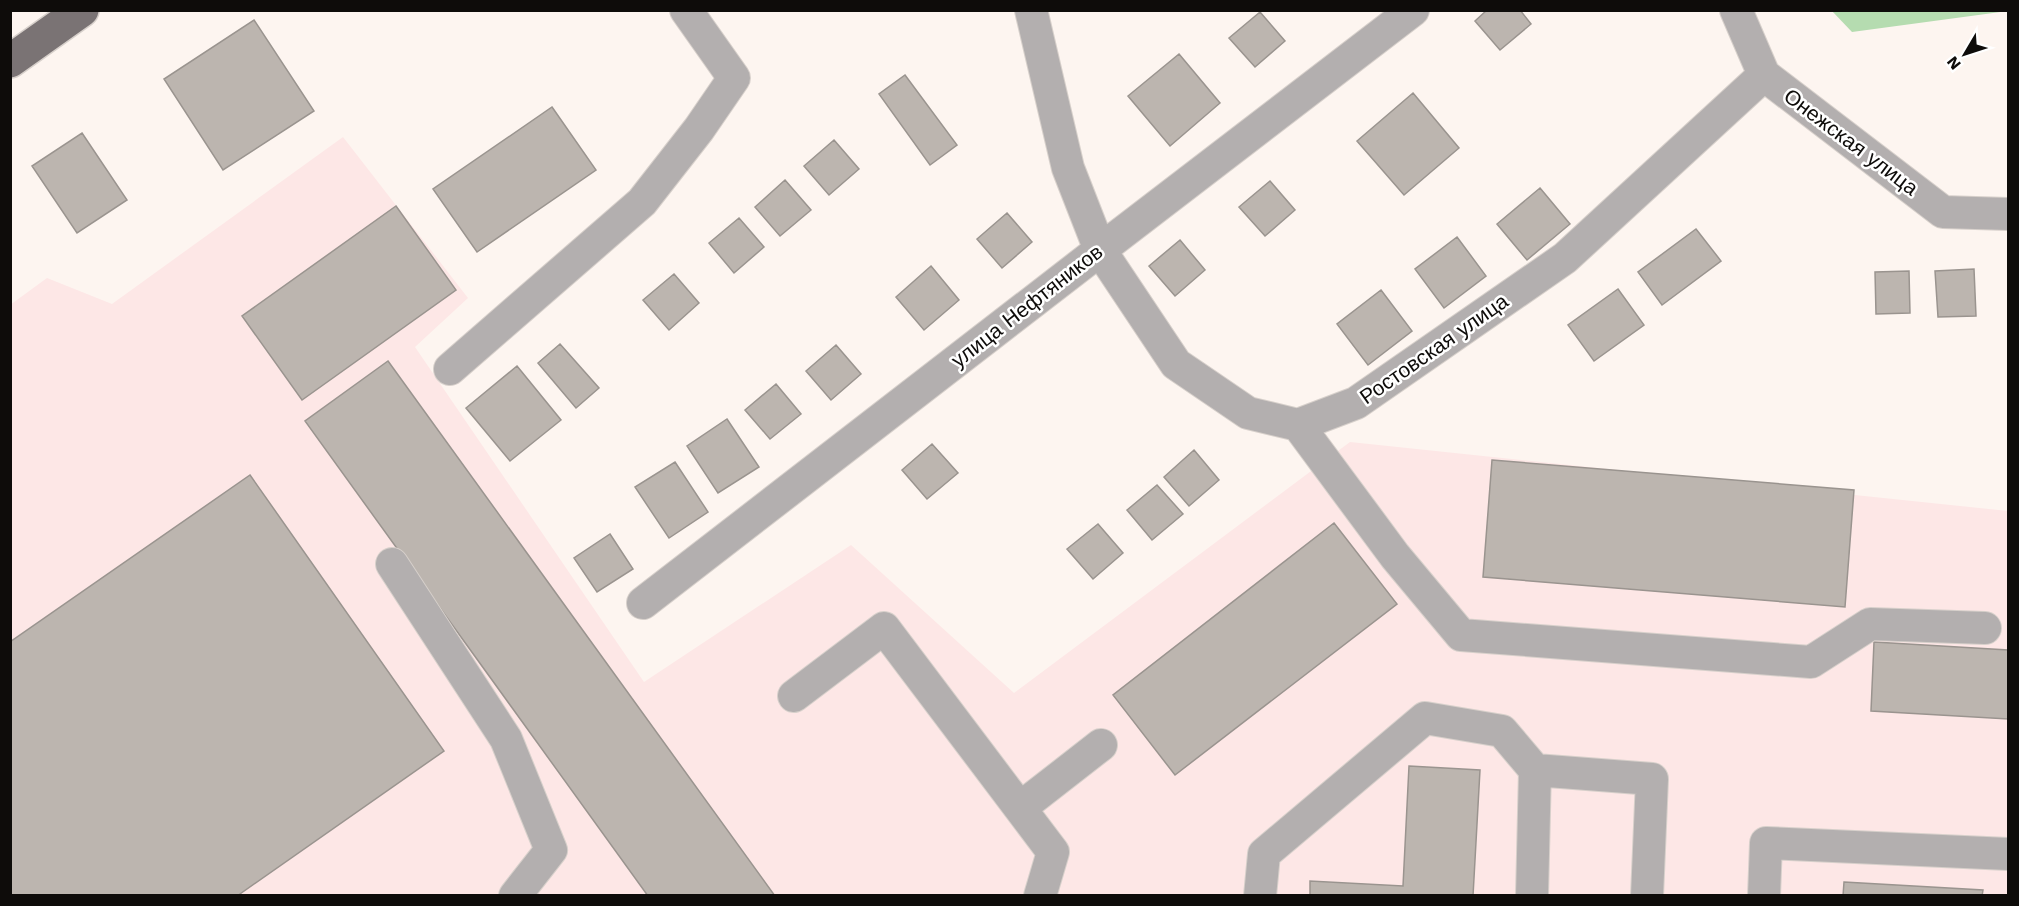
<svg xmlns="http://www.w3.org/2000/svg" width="2019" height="906" viewBox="0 0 2019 906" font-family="'Work Sans',sans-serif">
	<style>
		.industrial { fill: #fde7e6 }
		.green { fill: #b5dcb0 }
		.building { fill: #bcb5af; stroke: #9a948f; stroke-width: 1.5 }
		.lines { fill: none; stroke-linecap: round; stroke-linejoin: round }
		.minor-casing { stroke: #d7d0cb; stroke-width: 34 }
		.major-casing { stroke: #d7d0cb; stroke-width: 36 }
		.minor { stroke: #b3afaf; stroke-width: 32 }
		.major { stroke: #7a7374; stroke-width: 33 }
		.labels { text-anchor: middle; stroke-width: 5; stroke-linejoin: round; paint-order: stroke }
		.street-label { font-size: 21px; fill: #0e0c0a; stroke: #fff }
	</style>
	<rect width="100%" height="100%" fill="#fdf5f0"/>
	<path class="industrial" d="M343,137L468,298L415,347L644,682L851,545L1014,693L1350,442L2008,511V895H11L10,305L47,278L112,304Z"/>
	<path class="green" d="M1832,11L2008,10V11L1852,32Z"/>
	<path class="building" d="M1487,10H1520L1531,24L1500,50L1475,21Z
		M1260,12L1285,41L1255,67L1229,38Z
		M254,20L314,111L223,170L164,79Z
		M1179,54L1220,103L1170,146L1128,96Z
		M905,75L957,145L930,165L879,94Z
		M1413,93L1459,148L1404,195L1357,141Z
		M552,107L596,170L477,252L433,189Z
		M82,133L127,200L77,233L32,166Z
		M834,140L859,169L829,195L804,166Z
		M785,180L811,210L780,236L755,207Z
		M1270,181L1295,210L1265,236L1239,207Z
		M1540,188L1570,224L1527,260L1497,224Z
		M396,206L456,290L302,400L242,316Z
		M1007,213L1032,242L1002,268L977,239Z
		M739,218L764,247L734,273L709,243Z
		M1696,229L1721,261L1662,305L1638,272Z
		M1457,237L1486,276L1444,308L1415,269Z
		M1180,240L1205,270L1175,296L1149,266Z
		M931,266L959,300L924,330L896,297Z
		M1974,269L1976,316L1938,317L1935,271Z
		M1909,271L1910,313L1876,314L1875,272Z
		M674,274L699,303L669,330L643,300Z
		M1618,289L1644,325L1594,361L1568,325Z
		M1381,290L1412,331L1368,365L1337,324Z
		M560,344L599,388L576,408L538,363Z
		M836,345L861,374L831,400L806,371Z
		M388,361L775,896H648L305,421Z
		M517,366L561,420L510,461L466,408Z
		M776,384L801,414L770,439L745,410Z
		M727,419L759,467L718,493L687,446Z
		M932,444L958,473L927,499L902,470Z
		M1194,450L1219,480L1189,506L1164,477Z
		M1492,460L1854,490L1845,607L1483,577Z
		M675,462L708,512L669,538L635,487Z
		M250,475L444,751L237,896H10V642Z
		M1157,485L1183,514L1152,540L1127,510Z
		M1334,523L1397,604L1175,775L1113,695Z
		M1098,524L1123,553L1093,579L1067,549Z
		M610,534L633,569L597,592L574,558Z
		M1874,642L2008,650V719L1871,711Z
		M1409,766L1480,770L1473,896H1310V881L1403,886Z
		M1844,882L1983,890L1982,896H1843Z"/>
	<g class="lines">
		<defs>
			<path id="minor" d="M1031,10L1068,168L1100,250L1176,364L1248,413L1298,425L1356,403L1565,258L1764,75
				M1736,10L1764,75L1943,212L2008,214
				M450,369L642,202L699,129L734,78L686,10
				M1298,425L1395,556L1461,635L1811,662L1870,624L1985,628
				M392,564L506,739L551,850L515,896
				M643,603L1100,250L1413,10
				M794,696L884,628L1053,852L1040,896
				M1535,770L1652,779L1647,896
				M1020,808L1101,745
				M1260,896L1264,854L1425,718L1502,731L1535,770L1532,896
				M1764,896L1766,843L2008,854"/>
			<path id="major" d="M10,61L82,10"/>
		</defs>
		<use href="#minor" class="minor-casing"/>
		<use href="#major" class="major-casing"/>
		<use href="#minor" class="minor"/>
		<use href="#major" class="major"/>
	</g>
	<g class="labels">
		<g class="street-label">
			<text transform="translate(1851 142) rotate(37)" y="7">Онежская улица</text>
			<text transform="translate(1027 306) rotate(-38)" y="7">улица Нефтяников</text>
			<text transform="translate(1434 349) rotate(-35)" y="7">Ростовская улица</text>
		</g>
	</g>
	<rect width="2019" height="906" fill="none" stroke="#0e0c0a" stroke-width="24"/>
	<g transform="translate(1965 54) rotate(231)" stroke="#ffffff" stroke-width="4.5" paint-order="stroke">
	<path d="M0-4.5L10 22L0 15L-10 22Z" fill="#0e0c0a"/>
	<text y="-9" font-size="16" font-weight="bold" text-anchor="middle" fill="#0e0c0a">N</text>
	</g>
</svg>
